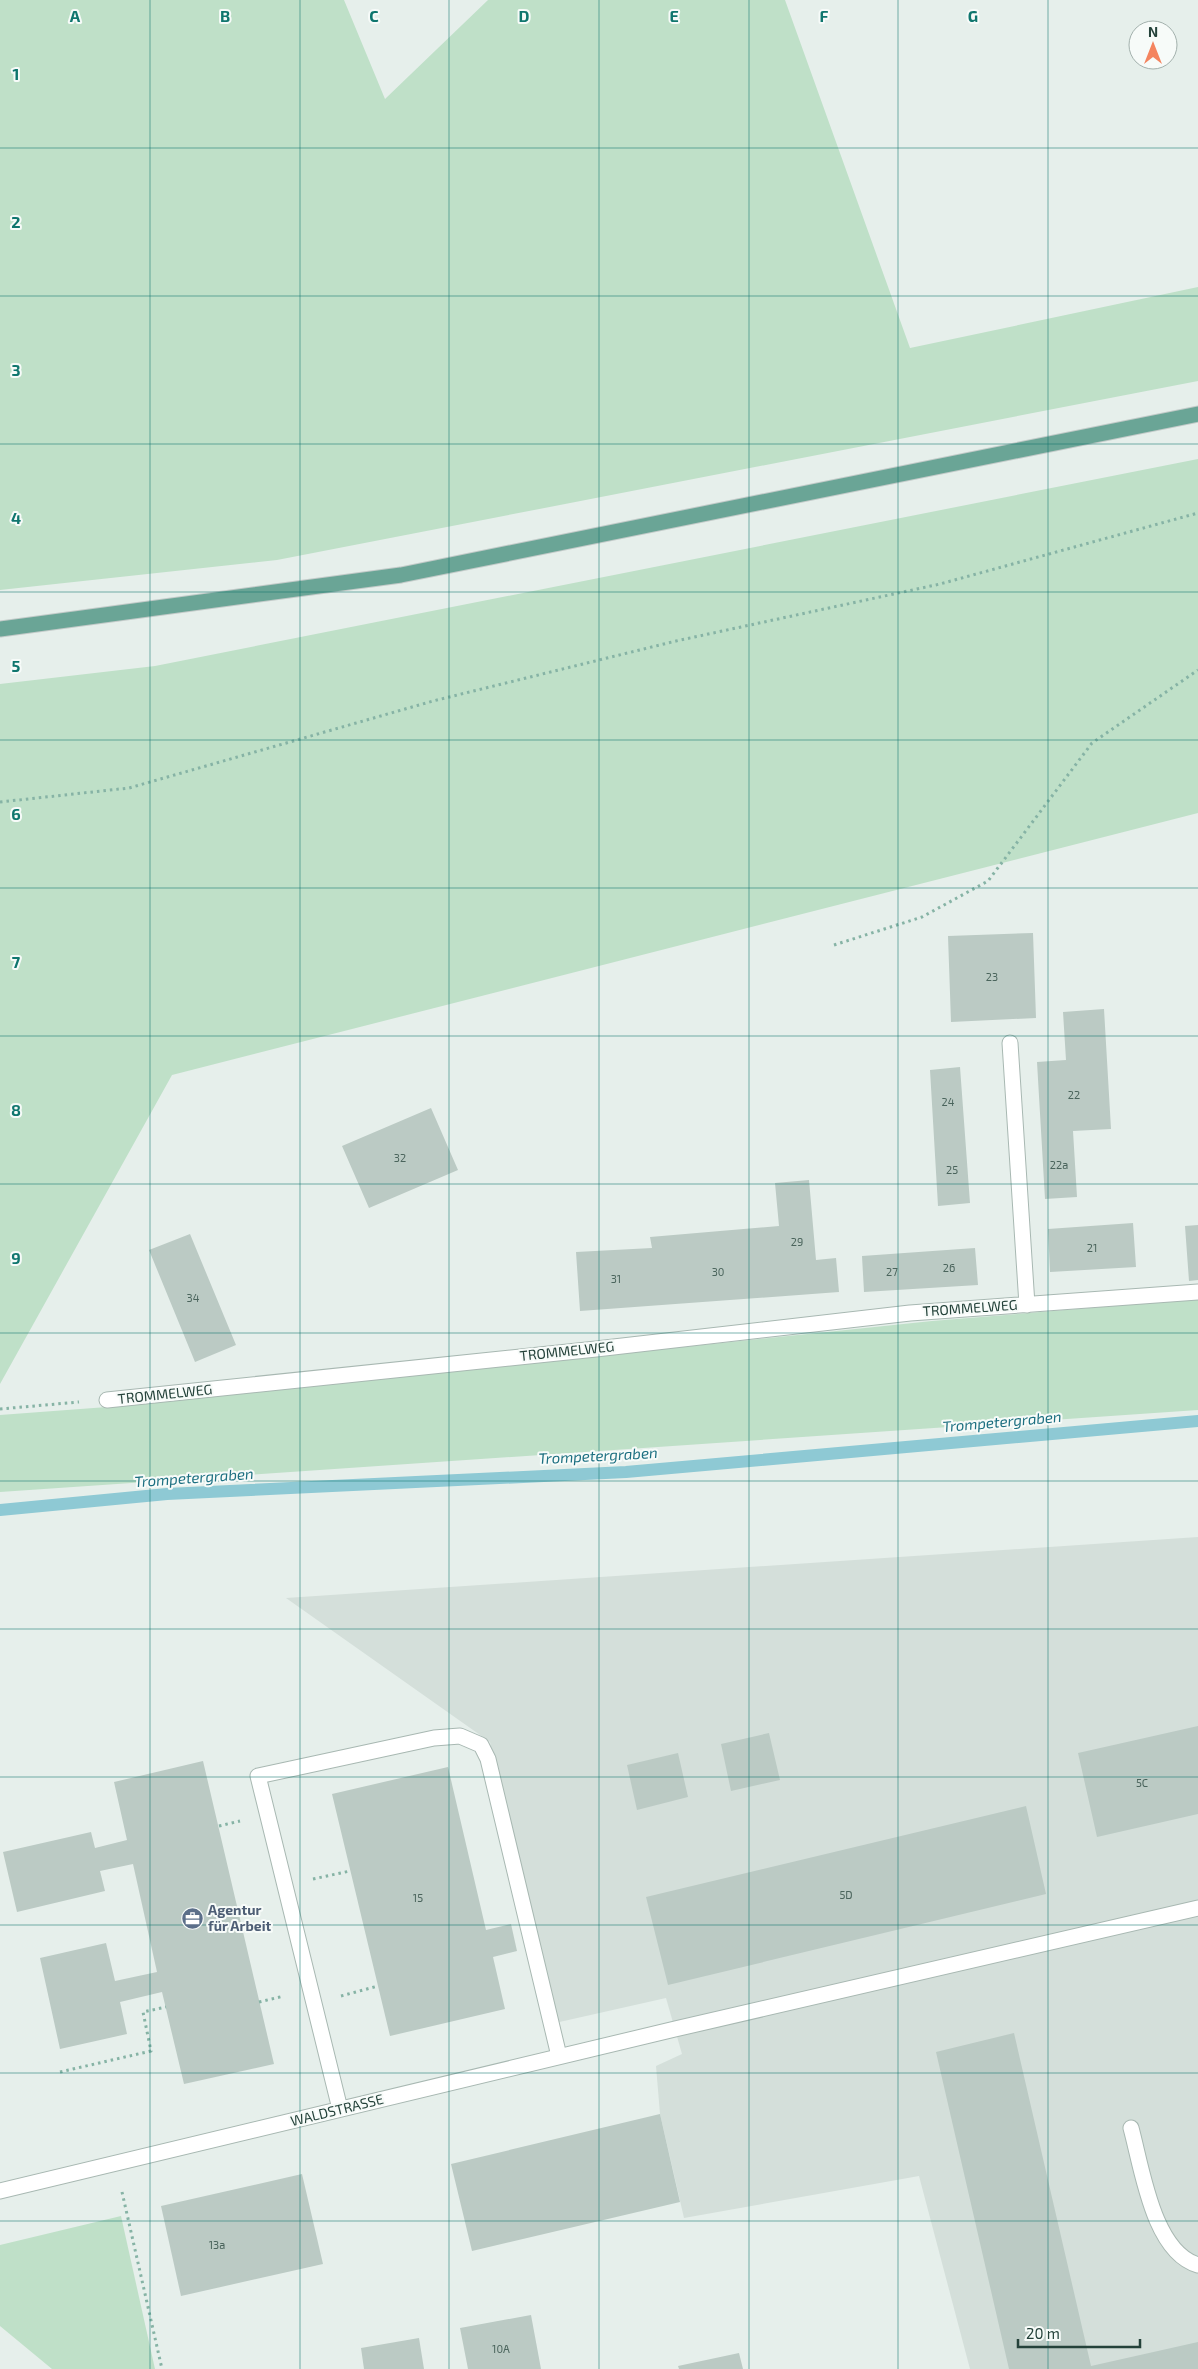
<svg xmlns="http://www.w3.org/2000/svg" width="1198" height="2369" viewBox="0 0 1198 2369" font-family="'Exo 2',sans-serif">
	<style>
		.built { fill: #d4dfda }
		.green { fill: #bfe0c8 }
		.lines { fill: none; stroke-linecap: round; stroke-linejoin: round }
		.stream { stroke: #8ec9d4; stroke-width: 12 }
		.building { fill: #bbcac4 }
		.minor-casing { stroke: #a8b8b2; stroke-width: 17 }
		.major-casing { stroke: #c2cac8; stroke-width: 17 }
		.path { stroke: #86b3a5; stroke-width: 3; stroke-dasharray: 2.5 4; stroke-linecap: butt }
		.minor { stroke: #fff; stroke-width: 15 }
		.major { stroke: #6aa596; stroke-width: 15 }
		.grid { fill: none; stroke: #0f766e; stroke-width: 1; stroke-opacity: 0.55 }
		.labels { text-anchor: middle; stroke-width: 4; stroke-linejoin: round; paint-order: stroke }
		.number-label { font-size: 11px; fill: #4a645c }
		.street-label { font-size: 14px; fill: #24423a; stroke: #f7fbf9 }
		.service-label { font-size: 14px; font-weight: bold; fill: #4e5e75; stroke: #f7fbf9; text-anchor: start }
		.water-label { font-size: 15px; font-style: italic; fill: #1c6f80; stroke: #f7fbf9 }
		.grid-label { font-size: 16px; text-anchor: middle; font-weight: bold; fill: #0f766e; stroke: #f7fbf9; stroke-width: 4; stroke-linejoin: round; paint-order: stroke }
	</style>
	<rect width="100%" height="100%" fill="#e6efeb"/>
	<path class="built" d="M1198,1537V2369H970L919,2176L684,2218L660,2114L656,2066L682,2054L666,1998L555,2023L490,1742L286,1598Z"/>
	<path class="green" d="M0,0H344L385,99L488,0H785L910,348L1198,287V381L277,560L0,590Z
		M1198,459V813L172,1075L0,1384V684L155,666Z
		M1198,1299V1410L0,1492V1415L107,1407L932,1321Z
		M121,2216L155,2369H52L0,2326V2245Z"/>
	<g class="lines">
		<path class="stream" d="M0,1510L167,1494L626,1472L1198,1421"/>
	</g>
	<path class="building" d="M1033,933L1036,1018L951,1022L948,936Z
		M1104,1009L1111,1129L1073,1131L1077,1197L1045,1199L1037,1062L1066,1060L1063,1012Z
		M960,1067L970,1203L938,1206L930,1070Z
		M431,1108L458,1170L369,1208L342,1146Z
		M809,1180L816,1260L836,1258L839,1292L580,1311L576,1252L652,1248L650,1237L779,1226L775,1183Z
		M1133,1223L1136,1267L1050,1272L1048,1229Z
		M1198,1225V1280L1189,1281L1185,1226Z
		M190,1234L236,1345L195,1362L149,1250Z
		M975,1248L978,1285L864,1292L862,1256Z
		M1198,1726V1814L1097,1837L1078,1753Z
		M769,1733L780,1780L731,1791L721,1744Z
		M678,1753L688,1797L637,1810L627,1765Z
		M203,1761L274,2064L184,2084L162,1992L120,2002L127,2034L60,2049L40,1958L106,1943L115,1981L157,1972L133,1864L100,1871L105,1891L17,1912L3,1852L91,1832L95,1848L127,1840L114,1782Z
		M448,1767L486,1930L511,1924L517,1951L493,1957L505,2009L390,2036L332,1794Z
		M1026,1806L1046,1894L668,1985L646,1897Z
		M1014,2033L1091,2366L1198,2342V2369H1009L936,2052Z
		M660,2114L680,2202L472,2251L451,2164Z
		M302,2174L323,2264L181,2296L161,2206Z
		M531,2315L541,2369H468L460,2328Z
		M419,2338L424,2369H364L361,2348Z
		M739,2353L743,2369H679L678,2366Z"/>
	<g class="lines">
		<defs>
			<path id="minor" d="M1010,1043L1027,1305
				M107,1400L596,1349L910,1313L1198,1292
				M340,2109L258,1776L434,1738L460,1736L481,1745L488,1759L559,2056
				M1131,2128C1142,2168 1153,2252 1198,2265
				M0,2191L675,2029L1198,1908"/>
			<path id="major" d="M0,629L401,575L1198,414"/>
		</defs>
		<use href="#minor" class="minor-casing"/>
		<use href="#major" class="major-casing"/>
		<path class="path" d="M0,802L129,788L433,701L676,641L940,584L1198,513
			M834,945L922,917L988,881L1092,743L1198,670
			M0,1409L79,1402
			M219,1826L240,1821
			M313,1879L350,1871
			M341,1996L378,1986
			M259,2002L284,1996
			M60,2072L151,2051L143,2012L166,2007
			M122,2192L162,2369"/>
		<use href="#minor" class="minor"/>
		<use href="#major" class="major"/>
	</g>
	<path class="grid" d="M150,0V2369M300,0V2369M449,0V2369M599,0V2369M749,0V2369M898,0V2369M1048,0V2369M0,148H1198M0,296H1198M0,444H1198M0,592H1198M0,740H1198M0,888H1198M0,1036H1198M0,1184H1198M0,1333H1198M0,1481H1198M0,1629H1198M0,1777H1198M0,1925H1198M0,2073H1198M0,2221H1198"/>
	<defs>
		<symbol id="office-disc" viewBox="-11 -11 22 22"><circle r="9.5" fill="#5c6f8a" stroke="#f7fbf9"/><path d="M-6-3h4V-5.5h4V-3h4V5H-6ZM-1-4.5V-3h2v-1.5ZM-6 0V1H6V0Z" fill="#fff"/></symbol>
	</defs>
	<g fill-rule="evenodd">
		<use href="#office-disc" x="180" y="1906" width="25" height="25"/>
	</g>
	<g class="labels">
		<g class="number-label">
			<text x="992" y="981">23</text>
			<text x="1074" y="1099">22</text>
			<text x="948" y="1106">24</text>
			<text x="400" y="1162">32</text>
			<text x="1059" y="1169">22a</text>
			<text x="952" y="1174">25</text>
			<text x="797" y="1246">29</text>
			<text x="1092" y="1252">21</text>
			<text x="949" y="1272">26</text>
			<text x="718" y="1276">30</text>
			<text x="892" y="1276">27</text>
			<text x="616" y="1283">31</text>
			<text x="193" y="1302">34</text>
			<text x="1142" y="1787">5C</text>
			<text x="846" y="1899">5D</text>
			<text x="418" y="1902">15</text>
			<text x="217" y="2249">13a</text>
			<text x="501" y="2353">10A</text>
		</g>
		<g class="street-label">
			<text transform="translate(970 1308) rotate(-4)" y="5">TROMMELWEG</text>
			<text transform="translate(567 1351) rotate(-6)" y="5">TROMMELWEG</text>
			<text transform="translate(165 1394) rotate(-6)" y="5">TROMMELWEG</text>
			<text transform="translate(337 2110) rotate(-14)" y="5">WALDSTRASSE</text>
		</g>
		<g class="service-label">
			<text x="208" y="1915">Agentur<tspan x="208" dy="16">für Arbeit</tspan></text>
		</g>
		<g class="water-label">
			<text transform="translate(1002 1422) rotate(-5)" y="5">Trompetergraben</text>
			<text transform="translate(598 1456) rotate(-3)" y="5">Trompetergraben</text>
			<text transform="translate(194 1478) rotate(-4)" y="5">Trompetergraben</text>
		</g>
	</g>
	<g class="grid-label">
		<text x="75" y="22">A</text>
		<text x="225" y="22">B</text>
		<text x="374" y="22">C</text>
		<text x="524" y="22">D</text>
		<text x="674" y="22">E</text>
		<text x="824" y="22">F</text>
		<text x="973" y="22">G</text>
		<text x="16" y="80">1</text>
		<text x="16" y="228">2</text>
		<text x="16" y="376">3</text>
		<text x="16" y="524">4</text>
		<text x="16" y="672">5</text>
		<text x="16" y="820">6</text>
		<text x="16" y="968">7</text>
		<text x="16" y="1116">8</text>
		<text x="16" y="1264">9</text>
	</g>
	<g transform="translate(1153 45)"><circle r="24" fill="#f7fbf9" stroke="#a3b1ad"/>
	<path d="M0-4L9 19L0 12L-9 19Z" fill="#f4845f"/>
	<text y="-8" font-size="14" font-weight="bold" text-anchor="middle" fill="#24423a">N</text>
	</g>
	<path d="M1018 2339v8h122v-8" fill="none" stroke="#24423a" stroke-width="2.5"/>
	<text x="1026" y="2339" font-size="15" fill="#24423a" stroke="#f7fbf9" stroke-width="4" paint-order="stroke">20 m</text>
</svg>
